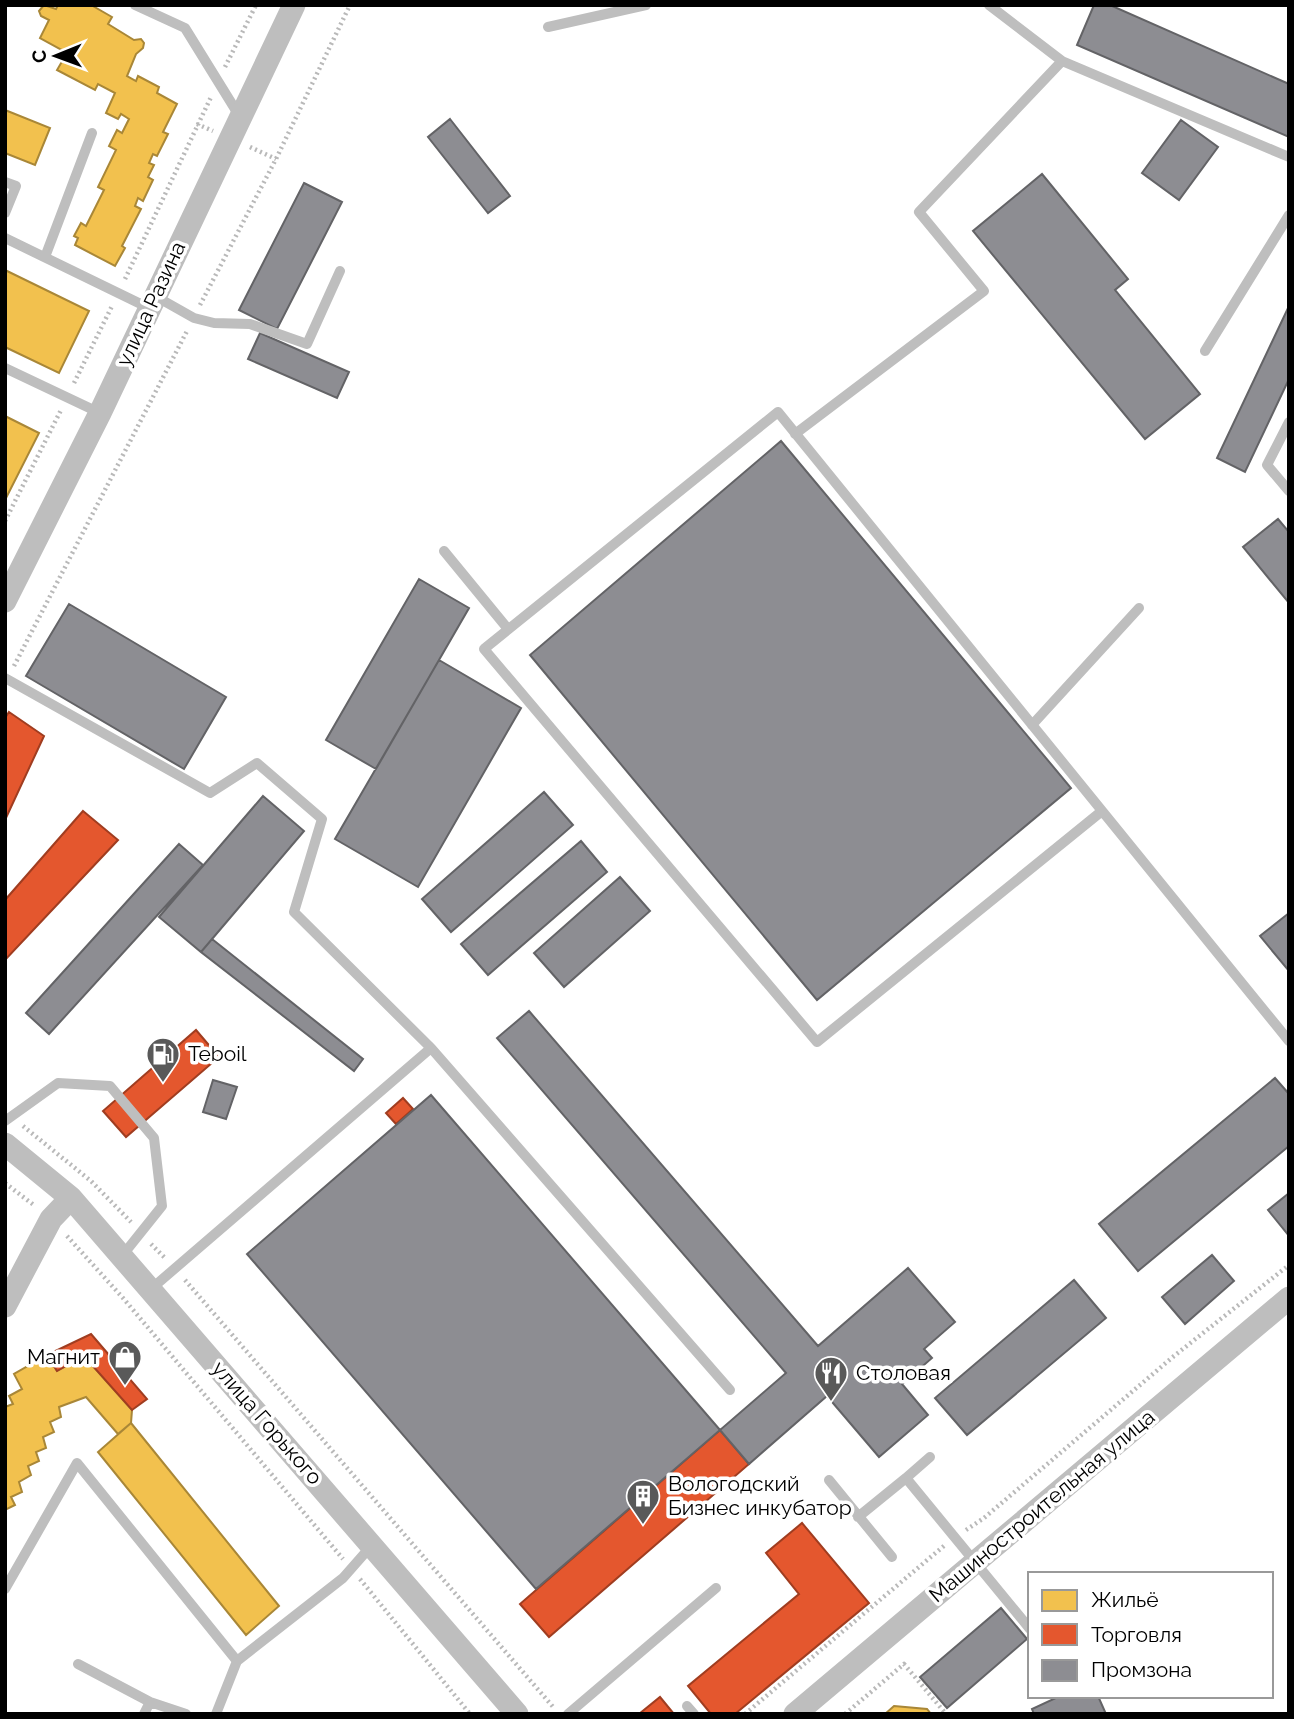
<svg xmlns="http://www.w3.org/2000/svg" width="1294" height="1719" viewBox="0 0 1294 1719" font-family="Raleway,sans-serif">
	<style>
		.homes { fill: #f2c14e; stroke: #a98737; stroke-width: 2 }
		.shops { fill: #e4572e; stroke: #a03d20; stroke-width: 2 }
		.industry { fill: #8d8d92; stroke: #636366; stroke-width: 2 }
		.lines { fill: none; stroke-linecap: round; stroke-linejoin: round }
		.path { stroke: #b9b9b9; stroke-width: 4.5; stroke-dasharray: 2 3.5; stroke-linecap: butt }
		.lane { stroke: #bebebe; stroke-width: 10 }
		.street { stroke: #bebebe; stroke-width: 23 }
		.labels { text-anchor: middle; stroke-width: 7; stroke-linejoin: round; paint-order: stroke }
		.street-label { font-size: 21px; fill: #000; stroke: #fff }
		.poi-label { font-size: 21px; fill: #000; stroke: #fff; text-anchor: start }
	</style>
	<rect width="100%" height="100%" fill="#fff"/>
	<path class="homes" d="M44,5L56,9L58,5H91L112,17L108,24L134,40L141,39L144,43L143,48L136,54L127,76L136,81L138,76L159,87L157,93L177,104L163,132L168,134L157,156L153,154L149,163L154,165L148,177L153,180L143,201L138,198L135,206L141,209L122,246L125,248L115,266L75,245L78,238L74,236L81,223L86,226L104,190L98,187L116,150L109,146L117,130L122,133L129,119L121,114L118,119L106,113L115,93L98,84L95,90L57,70L67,53L40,38L49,20L41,16L39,11Z
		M5,110L50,128L35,165L5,153Z
		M5,270L89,311L59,373L5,347Z
		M5,416L39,433L5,500Z
		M47,1355L57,1371L84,1356L132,1410L131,1423L118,1434L86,1397L59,1407L61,1417L50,1422L54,1432L43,1437L46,1448L36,1452L39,1461L28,1466L31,1475L19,1482L22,1492L11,1497L15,1505L5,1510V1407L13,1404L9,1396L22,1389L14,1374Z
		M131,1423L279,1606L246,1635L98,1452Z
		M894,1706L927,1709L931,1714H885Z
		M894,1706L927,1709L931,1714H885Z"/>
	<path class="shops" d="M9,712L44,736L5,820V718Z
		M83,811L118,840L5,960V900Z
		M196,1030L219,1057L126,1137L103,1111Z
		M403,1098L413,1109L396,1124L386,1113Z
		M91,1334L147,1399L132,1410L84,1356L57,1371L47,1355Z
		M720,1430L749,1464L549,1637L520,1604Z
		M802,1523L869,1603L735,1714H711L688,1686L799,1594L766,1553Z
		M660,1697L674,1714H639Z"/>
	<path class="industry" d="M1094,5H1110L1289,84V137L1077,45Z
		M450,119L510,196L488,213L428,137Z
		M1181,120L1218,147L1179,200L1142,173Z
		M1042,174L1128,279L1115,290L1200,394L1145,439L973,231Z
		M304,183L342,202L277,329L239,310Z
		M1289,306V379L1245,472L1217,458Z
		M260,333L349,372L337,398L248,359Z
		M781,441L1071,788L817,1000L530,655Z
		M1278,519L1289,532V603L1243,547Z
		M419,579L469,608L376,769L326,740Z
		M69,604L226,697L184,769L26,676Z
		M439,660L521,708L418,887L335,839Z
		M544,792L573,825L451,932L422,899Z
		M263,796L304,831L201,952L159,917Z
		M581,841L607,872L488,975L461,944Z
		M179,844L203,865L49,1034L26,1013Z
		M620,877L650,911L564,987L534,953Z
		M1289,913V971L1260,936Z
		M212,939L363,1059L354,1071L201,952Z
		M529,1011L818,1346L908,1268L955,1322L924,1349L932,1358L902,1384L928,1415L879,1457L827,1396L749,1464L720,1430L786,1373L497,1038Z
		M1275,1078L1289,1094V1146L1138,1271L1099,1224Z
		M213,1080L237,1087L226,1119L203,1112Z
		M431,1095L720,1430L536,1589L247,1254Z
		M1289,1193V1236L1268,1210Z
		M1212,1255L1234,1281L1185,1324L1162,1297Z
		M1074,1280L1106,1318L967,1435L935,1398Z
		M1001,1608L1027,1639L947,1708L920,1677Z
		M1060,1696H1098L1106,1714H1034L1032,1709Z"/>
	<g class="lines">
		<path class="path" d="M225,67L256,5
			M197,124L213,131
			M250,147L276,159
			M125,279L211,97
			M200,305L276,159L350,5
			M74,383L112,306
			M5,521L61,410
			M14,666L187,331
			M23,1126L91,1181L131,1222
			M5,1183L35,1206
			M67,1236L123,1298L343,1559
			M151,1244L165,1258
			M185,1280L554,1708
			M966,1530L984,1518L1174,1356L1289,1265
			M360,1579L470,1714
			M745,1714L945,1545
			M845,1714L904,1664L946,1714"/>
		<path class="lane" d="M135,5L185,28L240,117
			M548,27L646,5
			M1062,61L1289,157
			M5,182L16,186L5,213
			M5,238L149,308
			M45,257L92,133
			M155,296L194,318L214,323L250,324L307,344L340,271
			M1205,351L1289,215
			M5,368L100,413
			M1289,422L1267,465L1289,491
			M795,434L984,291L919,212L1062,61L989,5
			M444,551L508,629
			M5,678L210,793L257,763L322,819L294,912L431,1048L730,1390
			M1032,725L1139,608
			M1102,811L817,1042L484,649L778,412L1289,1041
			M5,1121L58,1083L110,1086L154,1138L162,1206L122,1256
			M151,1289L431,1048
			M930,1457L906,1478L1030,1629
			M829,1480L892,1557
			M858,1517L906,1478
			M5,1589L77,1463L237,1661L343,1578L372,1545
			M78,1664L150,1702L144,1714
			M150,1702L186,1714
			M687,1706L694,1714
			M216,1714L237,1661
			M568,1714L716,1588"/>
		<path class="street" d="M5,601L100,413L294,5
			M5,1144L71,1198L517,1714
			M5,1306L51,1219L71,1198
			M795,1714L1289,1298"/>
	</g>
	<defs>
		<symbol id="fuel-pin" viewBox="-11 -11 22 30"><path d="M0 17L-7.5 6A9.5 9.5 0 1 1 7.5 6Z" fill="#595959" stroke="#fff"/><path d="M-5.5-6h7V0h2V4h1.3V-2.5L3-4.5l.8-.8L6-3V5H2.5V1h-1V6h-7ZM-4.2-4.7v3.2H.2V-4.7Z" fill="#fff"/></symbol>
		<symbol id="shop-pin" viewBox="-11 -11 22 30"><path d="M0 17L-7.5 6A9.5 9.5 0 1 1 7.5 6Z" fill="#595959" stroke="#fff"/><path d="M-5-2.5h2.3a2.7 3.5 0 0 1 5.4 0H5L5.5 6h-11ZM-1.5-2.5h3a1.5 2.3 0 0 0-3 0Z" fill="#fff"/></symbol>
		<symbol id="restaurant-pin" viewBox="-11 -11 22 30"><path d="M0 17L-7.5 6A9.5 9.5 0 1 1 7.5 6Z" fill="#595959" stroke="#fff"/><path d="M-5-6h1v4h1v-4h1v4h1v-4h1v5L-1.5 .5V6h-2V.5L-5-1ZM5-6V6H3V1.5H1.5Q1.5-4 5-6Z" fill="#fff"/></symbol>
		<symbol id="building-pin" viewBox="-11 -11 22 30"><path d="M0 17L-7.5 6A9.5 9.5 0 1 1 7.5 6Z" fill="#595959" stroke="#fff"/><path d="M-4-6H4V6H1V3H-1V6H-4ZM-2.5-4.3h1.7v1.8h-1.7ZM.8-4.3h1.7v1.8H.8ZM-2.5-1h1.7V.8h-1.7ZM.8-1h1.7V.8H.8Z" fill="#fff"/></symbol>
	</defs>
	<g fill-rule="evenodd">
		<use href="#fuel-pin" x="144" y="1035" width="38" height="52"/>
		<use href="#shop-pin" x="106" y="1338" width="38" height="52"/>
		<use href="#restaurant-pin" x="812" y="1354" width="38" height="52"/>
		<use href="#building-pin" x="624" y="1477" width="38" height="52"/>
	</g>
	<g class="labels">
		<g class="street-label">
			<text transform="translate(151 304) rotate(-65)" y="7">улица Разина</text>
			<text transform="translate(267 1423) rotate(49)" y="7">улица Горького</text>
			<text transform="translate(1042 1506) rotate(-40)" y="7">Машиностроительная улица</text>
		</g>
		<g class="poi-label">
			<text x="188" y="1061">Teboil</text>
			<text x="100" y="1364" text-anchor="end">Магнит</text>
			<text x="856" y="1380">Столовая</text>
			<text x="668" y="1491">Вологодский<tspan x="668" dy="24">Бизнес инкубатор</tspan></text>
		</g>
	</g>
	<rect width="1294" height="1719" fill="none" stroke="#000000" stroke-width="14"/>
	<rect x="1028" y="1572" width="245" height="126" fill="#ffffff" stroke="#999999" stroke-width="2"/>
	<rect x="1042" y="1590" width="35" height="21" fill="#f2c14e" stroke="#999999" stroke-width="2"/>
	<text x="1091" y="1607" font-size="21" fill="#000000">Жильё</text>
	<rect x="1042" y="1624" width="35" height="21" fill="#e4572e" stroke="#999999" stroke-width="2"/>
	<text x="1091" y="1642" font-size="21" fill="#000000">Торговля</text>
	<rect x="1042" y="1660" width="35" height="21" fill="#8d8d92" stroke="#999999" stroke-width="2"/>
	<text x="1091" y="1677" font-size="21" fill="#000000">Промзона</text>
	<g transform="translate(56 56) rotate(269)" stroke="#ffffff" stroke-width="5" paint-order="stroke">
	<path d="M0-5L12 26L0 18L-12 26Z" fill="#000000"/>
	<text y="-10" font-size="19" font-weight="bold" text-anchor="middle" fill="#000000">С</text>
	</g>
</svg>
